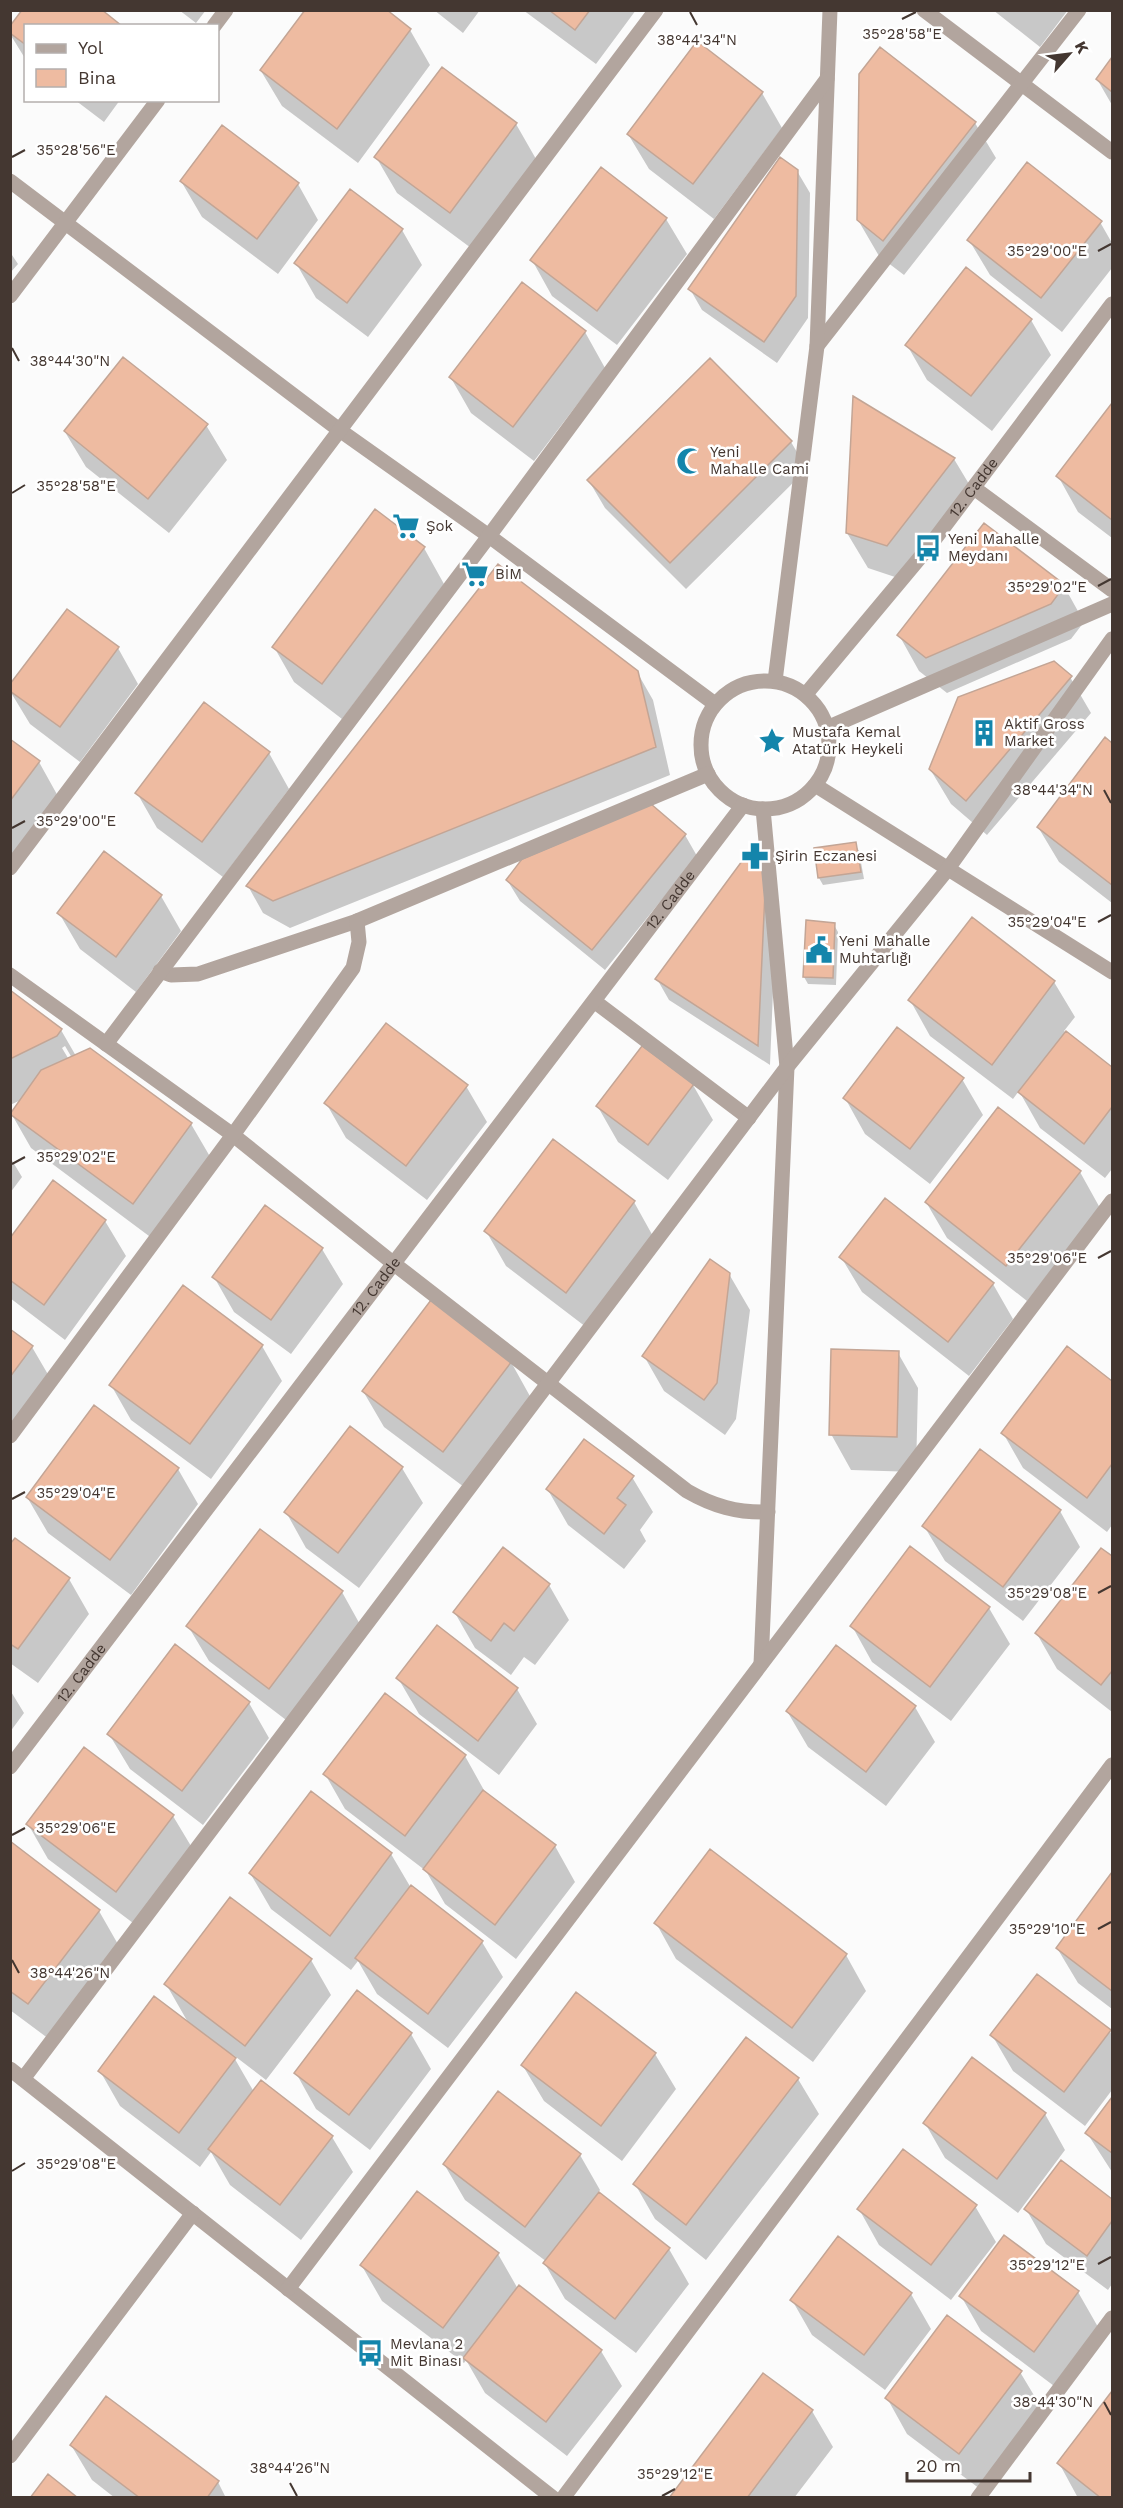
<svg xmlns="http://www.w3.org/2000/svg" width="1123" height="2508" viewBox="0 0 1123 2508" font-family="'Work Sans',sans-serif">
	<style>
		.shadow { fill: #0003; fill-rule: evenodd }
		.building { fill: #eebba1; stroke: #c3a595; stroke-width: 1.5 }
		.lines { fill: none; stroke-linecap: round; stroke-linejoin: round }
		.minor { stroke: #b2a59e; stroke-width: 15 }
		.ticks { fill: none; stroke: #443731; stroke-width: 2 }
		.labels { text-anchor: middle; stroke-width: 5; stroke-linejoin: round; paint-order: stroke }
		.poi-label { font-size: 15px; fill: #443731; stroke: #fff; text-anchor: start }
		.street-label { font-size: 15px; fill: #443731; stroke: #fff }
		.ticks-label { font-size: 15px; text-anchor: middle; fill: #443731; stroke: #fff; stroke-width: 5; stroke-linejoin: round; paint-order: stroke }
	</style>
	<rect width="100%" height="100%" fill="#fbfbfb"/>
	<path class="shadow" d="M24,10L26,26V60L10,34V29Z
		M179,10H206L196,23Z
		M434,10H480L463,33Z
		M523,10H636L596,64Z
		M993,10H1068L1040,47Z
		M410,30L430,65L358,163L282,106L261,71Z
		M1112,60V105L1097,79Z
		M762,93L782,128L714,219L649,169L628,134Z
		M75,100H120L104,122Z
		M975,123L996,158L904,275L879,256L858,220Z
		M516,124L536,159L471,248L397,193L376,157Z
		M797,171L810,193L808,318L777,363L702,310L690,289Z
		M181,181L298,184L318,220L278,274L202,217Z
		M666,219L687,254L617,345L552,296L532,260Z
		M1100,222L1112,243V268L1062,332L990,275L969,240Z
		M402,230L422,265L368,337L316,298L296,263Z
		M10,252L18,264L10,273Z
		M1031,320L1051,355L992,431L927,380L907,345Z
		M585,332L605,368L534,461L471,413L451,378Z
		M710,361L791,442L807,469L686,589L605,508L589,481Z
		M855,399L954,459L975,494L907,581L868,568L847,533Z
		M1112,405V538L1078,512L1058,476Z
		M206,425L227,460L169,533L86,467L65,432Z
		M424,548L444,584L342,719L294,682L274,647Z
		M1064,586L1084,622L1071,639L947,693L919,671L899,635Z
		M118,648L138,684L80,762L30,724L10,691Z
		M637,672L653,700L670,775L290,928L263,913L248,886Z
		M1070,677L1091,713L987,835L951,804L930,769Z
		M1106,739L1112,744V903L1059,862L1038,827Z
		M10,741L39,762L59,798L10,863Z
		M269,753L289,789L223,877L157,828L137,793Z
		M685,835L697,856L605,970L520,901L507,880Z
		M855,844L859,851L864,879L823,885L819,878L816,850Z
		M777,893L770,1065L669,1000L657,979Z
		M161,896L181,931L136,992L80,949L59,913Z
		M972,919L1054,982L1075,1017L1064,1031L1112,1069V1169L1105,1178L1040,1128L1019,1091L1013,1099L930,1036L910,1000Z
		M834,925L838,932L836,985L808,984L804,977Z
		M10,992L61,1030L76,1056L89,1049L191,1124L212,1160L153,1239L31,1148L11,1113L21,1100L10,1105ZM65,1046L72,1058H68L62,1048Z
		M962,1079L983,1115L930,1184L865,1134L845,1098Z
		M693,1085L713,1120L668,1180L618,1142L598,1107Z
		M466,1086L487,1122L427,1200L346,1138L326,1103Z
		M10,1157L22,1177L10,1193Z
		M1080,1172L1100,1208L1027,1301L947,1238L926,1202Z
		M634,1202L654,1238L586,1327L506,1266L486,1231Z
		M105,1221L126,1256L65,1340L10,1298V1240Z
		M322,1249L343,1284L291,1354L234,1312L214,1277Z
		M841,1257L993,1284L1013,1319L969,1376L862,1292Z
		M729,1274L750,1310L736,1419L725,1435L664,1391L644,1356Z
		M10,1331L32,1347L53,1383L10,1439Z
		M262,1346L282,1381L211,1479L131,1420L111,1385Z
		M1067,1348L1112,1383V1525L1107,1532L1023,1468L1003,1433Z
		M898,1353L918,1388L916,1472L851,1470L831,1434Z
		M511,1362L531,1398L464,1487L384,1427L363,1391Z
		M402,1468L423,1503L359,1588L306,1548L286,1512Z
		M178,1469L198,1504L131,1595L48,1533L27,1497Z
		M632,1477L653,1512L640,1530L646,1541L624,1569L568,1525L548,1490Z
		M1060,1511L1080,1547L1023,1621L945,1561L924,1526Z
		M10,1547L69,1579L89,1614L38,1683L10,1663Z
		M1102,1550L1112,1558V1712L1057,1669L1037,1634Z
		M549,1585L569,1620L535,1665L524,1657L511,1675L475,1648L455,1613Z
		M342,1592L362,1628L290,1723L209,1661L188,1626Z
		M989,1608L1010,1644L951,1721L872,1662L852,1626Z
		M398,1678L517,1689L537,1724L499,1775L419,1714Z
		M10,1690L24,1713L10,1732Z
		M249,1703L269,1738L203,1825L130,1769L109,1734Z
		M915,1707L935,1742L886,1806L808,1747L787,1711Z
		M85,1749L173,1816L194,1851L137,1926L48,1859L28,1824Z
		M465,1756L485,1792L555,1846L575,1882L516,1959L445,1904L426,1871L345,1809L325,1774Z
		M311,1793L391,1854L411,1888L482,1942L503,1977L448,2048L377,1994L358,1961L351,1970L271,1909L250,1873Z
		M11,1843L99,1911L119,1946L49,2039L10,2010Z
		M710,1852L846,1955L866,1991L813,2062L676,1959L656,1923Z
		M1112,1874V2009L1078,1983L1057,1948Z
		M311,1960L331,1995L266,2080L232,2054L254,2092L332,2137L353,2172L301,2240L230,2185L211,2152L200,2167L120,2106L100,2071L189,2024L166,1984Z
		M1110,2031L1112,2036V2090L1085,2126L1013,2071L992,2035Z
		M411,2034L431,2069L370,2150L316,2109L296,2073Z
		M655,2054L676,2089L622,2161L544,2101L523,2066Z
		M798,2079L819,2114L706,2260L655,2219L635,2184Z
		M1112,2100V2172L1087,2133Z
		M1045,2114L1065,2150L1018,2213L945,2158L925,2123Z
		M580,2155L600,2190L598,2193L669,2249L689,2284L636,2353L565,2299L545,2264L547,2262L465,2200L444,2164Z
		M1061,2163L1112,2201V2284L1108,2290L1046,2244L1026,2209Z
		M975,2206L996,2242L951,2300L879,2245L859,2209Z
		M498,2254L518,2289L601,2351L622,2386L567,2456L485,2393L466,2360L464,2363L382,2301L362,2266Z
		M1078,2292L1098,2327L1054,2386L981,2331L961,2296Z
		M911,2294L931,2329L885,2390L812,2335L792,2300Z
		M1020,2372L1041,2407L980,2489L907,2434L887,2398Z
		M764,2375L812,2411L833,2447L794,2498H671Z
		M1112,2394V2498H1078L1059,2463Z
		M71,2445L218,2482L226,2498H115L92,2480Z"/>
	<path class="building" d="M22,10H102L122,26H26V45L10,33V26Z
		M305,10H387L411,29L337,129L260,70Z
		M549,10H590L575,30Z
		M697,41L763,92L693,184L627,134Z
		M880,47L976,122L883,241L857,220L859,74Z
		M1112,57V92L1096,79Z
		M442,67L517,123L450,213L374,157Z
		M222,125L299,183L257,239L180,181Z
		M780,157L798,170L796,296L764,342L688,289Z
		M1027,162L1102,221L1041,298L967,240Z
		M601,167L667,218L597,311L530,260Z
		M350,189L403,229L347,303L294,263Z
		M966,267L1032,319L971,396L905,345Z
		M522,282L586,331L513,427L449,377Z
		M123,357L208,424L148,499L64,431Z
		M710,358L792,441L670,563L587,480Z
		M853,396L955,458L887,546L846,533Z
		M1112,403V520L1056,476Z
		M375,509L425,547L322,684L272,647Z
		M984,523L1065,585L1051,604L926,658L897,635Z
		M498,564L638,671L656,747L273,901L246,886Z
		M67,609L119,647L60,727L10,691V684Z
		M1054,661L1072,676L966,801L929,769L958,697Z
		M204,702L270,752L202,842L135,793Z
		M1105,737L1112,743V885L1037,827Z
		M10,739L40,761L10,801Z
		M651,804L686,834L592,950L506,880L522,859Z
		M856,842L861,872L818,878L814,848Z
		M104,851L162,895L116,957L57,913Z
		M745,857L766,870L758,1046L655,979Z
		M972,917L1055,981L992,1065L908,1000Z
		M806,920L835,923L833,978L803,977Z
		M10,990L62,1029L57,1036L10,1059Z
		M386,1023L468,1085L406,1166L324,1103Z
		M897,1027L964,1078L910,1149L843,1098Z
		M1066,1031L1112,1067V1107L1084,1144L1018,1092Z
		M642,1046L694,1084L648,1145L596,1106Z
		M90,1048L192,1123L133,1204L10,1114L41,1070Z
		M998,1107L1081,1171L1006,1266L925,1202Z
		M553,1139L635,1201L566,1293L484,1231Z
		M53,1180L106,1220L44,1305L10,1280V1238Z
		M885,1198L994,1283L948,1342L839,1257Z
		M265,1205L323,1248L271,1320L212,1277Z
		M710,1259L730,1273L717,1383L704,1400L642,1356Z
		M183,1285L263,1345L190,1444L109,1385Z
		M431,1300L512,1361L443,1452L362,1391Z
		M10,1329L33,1346L10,1377Z
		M1067,1346L1112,1381V1464L1087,1498L1001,1433Z
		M831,1349L899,1351L897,1437L829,1435Z
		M94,1405L179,1468L110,1560L26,1497Z
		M350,1426L403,1467L338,1553L284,1512Z
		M584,1439L634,1476L617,1498L626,1505L604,1534L546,1489Z
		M980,1449L1061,1510L1003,1587L922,1526Z
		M260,1529L343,1591L269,1689L186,1626Z
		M15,1538L70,1578L18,1649L10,1644V1544Z
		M910,1546L990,1607L930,1687L850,1626Z
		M503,1547L550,1584L514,1631L504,1623L491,1641L453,1612Z
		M1101,1548L1112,1556V1671L1101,1685L1035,1633Z
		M437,1625L518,1688L478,1741L396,1678Z
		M175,1644L250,1702L182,1791L107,1734Z
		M836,1645L916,1706L866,1772L786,1711Z
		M385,1693L466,1755L405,1836L323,1774Z
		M84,1747L174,1815L116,1892L26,1824Z
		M483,1790L556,1845L495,1925L423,1869Z
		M311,1791L392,1853L330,1936L249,1873Z
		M10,1841L100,1910L28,2004L10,1991Z
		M710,1849L847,1954L792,2028L654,1923Z
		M1112,1872V1991L1056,1948Z
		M411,1885L483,1941L428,2014L355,1958Z
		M230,1897L312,1959L245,2046L164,1984Z
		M1037,1974L1111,2030L1064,2092L990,2035Z
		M357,1990L412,2033L349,2115L294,2073Z
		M576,1992L656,2053L601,2126L521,2065Z
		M154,1996L236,2058L179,2133L98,2071Z
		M746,2037L799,2078L686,2225L633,2184Z
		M972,2057L1046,2113L997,2179L923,2123Z
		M261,2080L333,2136L280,2205L208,2149Z
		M498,2091L581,2154L525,2227L443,2164Z
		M1112,2097V2153L1085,2133Z
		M903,2149L977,2205L931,2265L857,2209Z
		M1061,2160L1112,2199V2221L1087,2256L1024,2209Z
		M417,2191L499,2253L443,2328L360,2265Z
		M599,2192L670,2248L615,2319L543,2263Z
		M1004,2235L1079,2291L1034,2352L959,2296Z
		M838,2236L912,2293L864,2355L790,2300Z
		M519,2285L602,2350L546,2422L463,2358Z
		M947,2315L1022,2371L959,2454L885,2398Z
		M763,2373L813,2410L747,2498H669Z
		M1112,2391V2498H1101L1057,2463Z
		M106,2396L219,2481L207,2498H140L70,2445Z
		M48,2474L78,2498H30Z"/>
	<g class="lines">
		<g class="minor">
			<path d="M924,10L1112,152"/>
			<path d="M214,26L226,10"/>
			<path d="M10,181L338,429L489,536L715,704"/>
			<path d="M10,296L158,100"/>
			<path d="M817,346L1079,10"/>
			<path d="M974,488L1112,590"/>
			<circle cx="765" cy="745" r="64"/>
			<path d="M775,681L817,346L830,10"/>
			<path id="s1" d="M806,694L928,548L1112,304"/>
			<path d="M827,728L1112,604"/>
			<path d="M815,785L1112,972"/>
			<path d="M10,868L656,10"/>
			<path d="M160,971L171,975L198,974L357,921L708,774"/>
			<path d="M10,975L233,1135L393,1263L687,1491C713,1506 737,1513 768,1512"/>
			<path d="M594,1001L749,1118"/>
			<path d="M106,1044L489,536L827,79"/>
			<path d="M10,1436L233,1135L353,968L359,942L357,921"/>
			<path d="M761,1664L787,1067L763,809"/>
			<path id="s2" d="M10,1767L743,805"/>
			<path d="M10,2069L553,2498"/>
			<path d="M23,2079L787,1067L947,870L1112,639"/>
			<path d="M288,2289L1112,1201"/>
			<path d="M10,2456L193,2213"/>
			<path d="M563,2498L1112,1765"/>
			<path d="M978,2498L1112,2318"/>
		</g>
	</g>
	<path class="ticks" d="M690,12L697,25M902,19L916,12M12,157L25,150M1098,251L1111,244M12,348L19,361M12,493L25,485M1098,586L1111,579M1104,790L1111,803M12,828L25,821M1098,922L1111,915M12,1164L25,1157M1098,1258L1111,1251M12,1499L25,1492M1098,1593L1111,1586M12,1835L25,1828M1098,1929L1111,1922M12,1960L19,1973M12,2171L25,2163M1098,2264L1111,2257M1104,2402L1111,2415M290,2483L297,2496M662,2496L675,2489"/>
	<defs>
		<symbol id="mosque-bare" viewBox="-9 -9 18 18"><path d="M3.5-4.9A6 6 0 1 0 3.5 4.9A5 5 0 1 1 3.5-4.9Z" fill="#1485ab" stroke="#fff" stroke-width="2.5" paint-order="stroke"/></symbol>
		<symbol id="supermarket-bare" viewBox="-9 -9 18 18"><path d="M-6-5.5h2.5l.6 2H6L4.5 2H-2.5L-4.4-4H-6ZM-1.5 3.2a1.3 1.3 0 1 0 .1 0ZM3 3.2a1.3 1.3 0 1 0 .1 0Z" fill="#1485ab" stroke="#fff" stroke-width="2.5" paint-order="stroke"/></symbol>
		<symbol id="bus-bare" viewBox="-9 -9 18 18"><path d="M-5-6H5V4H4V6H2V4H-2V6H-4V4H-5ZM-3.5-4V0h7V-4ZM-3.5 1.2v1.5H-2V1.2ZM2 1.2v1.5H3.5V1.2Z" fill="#1485ab" stroke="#fff" stroke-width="2.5" paint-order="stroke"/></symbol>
		<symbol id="building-bare" viewBox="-9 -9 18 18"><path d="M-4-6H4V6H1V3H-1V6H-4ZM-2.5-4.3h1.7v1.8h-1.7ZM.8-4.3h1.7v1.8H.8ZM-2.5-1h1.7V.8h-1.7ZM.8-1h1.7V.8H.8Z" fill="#1485ab" stroke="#fff" stroke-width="2.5" paint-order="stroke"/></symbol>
		<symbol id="sight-bare" viewBox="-9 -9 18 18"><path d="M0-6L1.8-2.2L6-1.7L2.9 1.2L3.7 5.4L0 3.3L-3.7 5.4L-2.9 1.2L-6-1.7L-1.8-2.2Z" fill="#1485ab" stroke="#fff" stroke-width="2.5" paint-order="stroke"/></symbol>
		<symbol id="pharmacy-bare" viewBox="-9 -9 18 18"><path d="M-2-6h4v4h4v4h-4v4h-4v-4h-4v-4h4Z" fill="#1485ab" stroke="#fff" stroke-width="2.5" paint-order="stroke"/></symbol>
		<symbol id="civic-bare" viewBox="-9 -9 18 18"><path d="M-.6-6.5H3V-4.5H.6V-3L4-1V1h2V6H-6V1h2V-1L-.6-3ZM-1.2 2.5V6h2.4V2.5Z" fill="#1485ab" stroke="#fff" stroke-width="2.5" paint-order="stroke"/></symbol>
	</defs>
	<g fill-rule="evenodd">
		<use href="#mosque-bare" x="671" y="442" width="38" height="38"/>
		<use href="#supermarket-bare" x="387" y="507" width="38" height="38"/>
		<use href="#bus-bare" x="909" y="529" width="38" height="38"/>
		<use href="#supermarket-bare" x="456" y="555" width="38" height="38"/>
		<use href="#building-bare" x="965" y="714" width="38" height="38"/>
		<use href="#sight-bare" x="753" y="722" width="38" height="38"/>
		<use href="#pharmacy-bare" x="736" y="837" width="38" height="38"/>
		<use href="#civic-bare" x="800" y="931" width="38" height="38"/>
		<use href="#bus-bare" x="351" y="2334" width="38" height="38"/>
	</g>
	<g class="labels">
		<g class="poi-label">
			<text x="710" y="457">Yeni<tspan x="710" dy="17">Mahalle Cami</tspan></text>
			<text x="426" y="531">Şok</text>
			<text x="948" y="544">Yeni Mahalle<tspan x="948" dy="17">Meydanı</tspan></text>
			<text x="495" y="579">BİM</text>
			<text x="1004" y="729">Aktif Gross<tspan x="1004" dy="17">Market</tspan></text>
			<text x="792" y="737">Mustafa Kemal<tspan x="792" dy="17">Atatürk Heykeli</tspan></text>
			<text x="775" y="861">Şirin Eczanesi</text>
			<text x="839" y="946">Yeni Mahalle<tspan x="839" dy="17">Muhtarlığı</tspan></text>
			<text x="390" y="2349">Mevlana 2<tspan x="390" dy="17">Mit Binası</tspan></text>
		</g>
		<g class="street-label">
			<text dy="5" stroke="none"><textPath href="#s1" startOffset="266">12. Cadde</textPath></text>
			<text dy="5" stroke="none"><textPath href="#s2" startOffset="1090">12. Cadde</textPath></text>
			<text dy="5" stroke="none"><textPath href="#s2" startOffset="604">12. Cadde</textPath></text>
			<text dy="5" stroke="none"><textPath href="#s2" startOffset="118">12. Cadde</textPath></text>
		</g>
	</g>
	<g class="ticks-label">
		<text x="902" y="39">35°28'58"E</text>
		<text x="697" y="45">38°44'34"N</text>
		<text x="76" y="155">35°28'56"E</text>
		<text x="1047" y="256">35°29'00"E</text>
		<text x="70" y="366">38°44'30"N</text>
		<text x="76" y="491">35°28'58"E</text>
		<text x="1047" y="592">35°29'02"E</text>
		<text x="1053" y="795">38°44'34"N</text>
		<text x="76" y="826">35°29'00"E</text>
		<text x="1047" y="927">35°29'04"E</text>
		<text x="76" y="1162">35°29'02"E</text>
		<text x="1047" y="1263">35°29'06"E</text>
		<text x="76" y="1498">35°29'04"E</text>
		<text x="1047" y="1598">35°29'08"E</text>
		<text x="76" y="1833">35°29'06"E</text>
		<text x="1047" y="1934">35°29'10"E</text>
		<text x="70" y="1978">38°44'26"N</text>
		<text x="76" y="2169">35°29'08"E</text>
		<text x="1047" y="2270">35°29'12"E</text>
		<text x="1053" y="2407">38°44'30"N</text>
		<text x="290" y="2473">38°44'26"N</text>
		<text x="675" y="2479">35°29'12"E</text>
	</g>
	<rect width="1123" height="2508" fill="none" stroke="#443731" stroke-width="24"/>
	<rect x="24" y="24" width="195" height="78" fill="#ffffff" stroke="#b4afad" stroke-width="1.5"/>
	<rect x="36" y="44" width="30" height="9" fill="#b2a59e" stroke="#b4afad" stroke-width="1.5"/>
	<text x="78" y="54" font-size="18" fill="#443731">Yol</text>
	<rect x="36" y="69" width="30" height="18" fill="#eebba1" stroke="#b4afad" stroke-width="1.5"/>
	<text x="78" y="84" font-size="18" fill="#443731">Bina</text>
	<g transform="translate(1069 54) rotate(62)" stroke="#ffffff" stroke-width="4.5" paint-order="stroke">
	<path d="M0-4.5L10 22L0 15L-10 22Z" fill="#443731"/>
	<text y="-9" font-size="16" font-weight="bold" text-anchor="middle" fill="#443731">K</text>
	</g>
	<path d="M907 2472v9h123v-9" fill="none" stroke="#443731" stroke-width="3"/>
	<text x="916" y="2472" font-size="18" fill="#443731" stroke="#ffffff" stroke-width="4.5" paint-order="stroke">20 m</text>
</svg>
